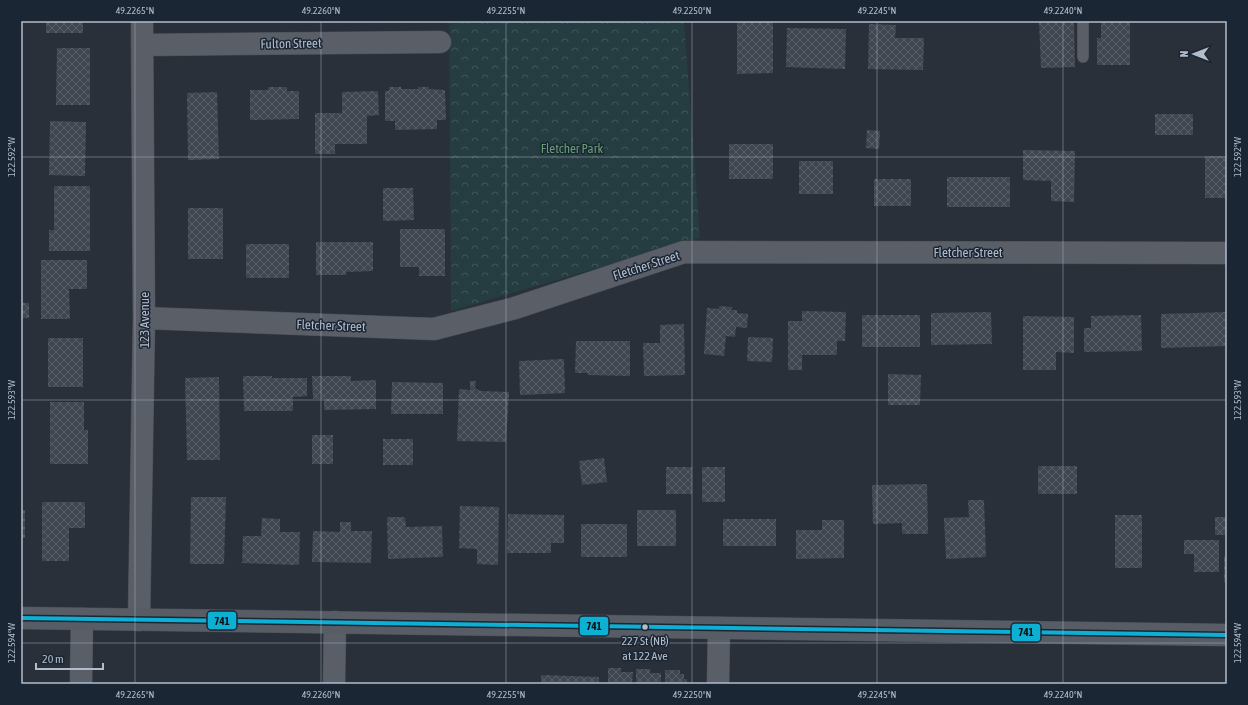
<svg xmlns="http://www.w3.org/2000/svg" width="1248" height="705" viewBox="0 0 1248 705" font-family="'Asap Condensed',sans-serif">
	<style>
		.park { fill: url(#park-crowns) }
		.building { fill: url(#building-cross-hatch) }
		.lines { fill: none; stroke-linecap: round; stroke-linejoin: round }
		.lane-casing { stroke: #474c54; stroke-width: 12 }
		.street-casing { stroke: #474c54; stroke-width: 23 }
		.secondary-casing { stroke: #474c54; stroke-width: 23 }
		.lane { stroke: #595e67; stroke-width: 11 }
		.street { stroke: #595e67; stroke-width: 22 }
		.secondary { stroke: #585d65; stroke-width: 22 }
		.bus-1-casing { stroke: #1b2635; stroke-width: 7 }
		.bus-1 { stroke: #0dafd3; stroke-width: 4 }
		.ticks { fill: none; stroke: #b2bccb; stroke-width: 1; stroke-opacity: 0.45 }
		.bus-dot { fill: #b2bccb; stroke: #1b2635; stroke-width: 1.5 }
		.labels { text-anchor: middle; stroke-width: 3; stroke-linejoin: round; paint-order: stroke }
		.bus-label { font-size: 12px; fill: #b2bccb; stroke: #1b2635 }
		.street-label { font-size: 13px; fill: #b2bccb; stroke: #1b2635 }
		.park-label { font-size: 13px; fill: #679e73; stroke: #1b2635 }
		.line-badge { stroke: #1b2635; stroke-width: 1.5 }
		.pale-badge-label { font-size: 11px; text-anchor: middle; font-weight: bold; fill: #111 }
		.neatline { fill: none; stroke: #b2bccb; stroke-width: 1.5 }
		.ticks-label { font-size: 10px; text-anchor: middle; fill: #b2bccb }
	</style>
	<defs>
		<pattern id="park-crowns" width="20" height="18" patternUnits="userSpaceOnUse"><rect width="20" height="18" fill="#253c40"/><path d="M2 6a3 3 0 1 1 6 0M12 15a3 3 0 1 1 6 0" fill="none" stroke="#42565a"/></pattern>
		<pattern id="building-cross-hatch" width="8" height="8" patternUnits="userSpaceOnUse"><rect width="8" height="8" fill="#40464f"/><path d="M0 0l8 8M0 8l8-8" fill="none" stroke="#595f67"/></pattern>
	</defs>
	<rect width="100%" height="100%" fill="#293039"/>
	<path class="park" d="M449,21H684L700,238L451,311Z"/>
	<path class="building" d="M46,21H83V33H46Z
		M737,21H773V73L737,74Z
		M1039,21H1074L1075,67L1041,68Z
		M1101,21H1130V65H1097V38H1101Z
		M869,24L896,25L895,38H924L923,70L868,69Z
		M787,28L846,29L845,69L786,67Z
		M57,48H90V105H56Z
		M268,87H287V91H299V119L250,120V90H268Z
		M389,87H401V89H418V87H429V89L445,90L446,120H437V129L395,130V121H385V91H389Z
		M378,91L379,115L367,116V144H335V154H315V113H342V92Z
		M217,92L219,159L188,160L187,93Z
		M1155,114H1193V135H1155Z
		M50,121L86,122L85,176L49,175Z
		M867,130L880,131L879,149L866,148Z
		M729,144H773V179H729Z
		M1023,150L1075,151L1074,202L1051,201V181L1023,180Z
		M1205,156H1227V198H1205Z
		M799,161H833V194H799Z
		M947,177H1010V207H947Z
		M874,179H911V206H874Z
		M54,186H90V251H49V230H54Z
		M383,188H413L414,220L383,221Z
		M188,208H223V259H188Z
		M400,229H445V276H419V267H400Z
		M316,242H373V271L346,272V275H316Z
		M246,244H289V278H246Z
		M41,260H87V289H69L70,319H41Z
		M21,303H29V318H21Z
		M719,306L732,307L731,310H737V313L748,314L747,328L736,327L735,337L726,336L724,356L704,354L707,308L719,309Z
		M802,311L846,312L845,341H837V355H802V370H788V321H802Z
		M991,312L992,344L931,345V313Z
		M1227,312V346L1161,348V314Z
		M862,315H920V347H862Z
		M1141,315L1142,351L1084,352V328H1091V316Z
		M1023,316L1074,317V353L1056,352V370H1023Z
		M684,324L685,375L644,376L643,343H660V325Z
		M748,337L773,338L772,362L747,361Z
		M48,338H83V387H48Z
		M576,341H630V376L588,375V373H575Z
		M564,359L565,393L520,395L519,361Z
		M888,374L921,375L920,405H888Z
		M243,376H272V378H307V396L293,397V411H244Z
		M312,376H351V381L376,380V409L324,410V399H313Z
		M219,377L220,460H187L185,378Z
		M470,381H476L475,388L480,391L509,392L506,442L457,441L459,389L470,390Z
		M392,382L443,383V414H391Z
		M50,402H84V430H88V464H50Z
		M312,435H333V464H312Z
		M383,439H413V465H383Z
		M604,458L607,482L582,485L579,461Z
		M1038,466H1077V494H1038Z
		M666,467H692V494H666Z
		M702,467H725V502H702Z
		M927,484L928,534H902V523L873,524L872,485Z
		M191,497H226L224,564H190Z
		M968,500H984L986,557L946,559L944,518L969,517Z
		M42,502H85V528H69V561H42Z
		M460,506L499,507L498,565L477,564V549L459,548Z
		M21,510H25V538H21Z
		M637,510H676V546H637Z
		M508,514L564,515V543H551V553H507Z
		M1115,515H1142V568H1115Z
		M387,517H405L406,527L442,526L443,557L388,559Z
		M1215,517H1227V535H1215Z
		M262,518L280,519V532H300L299,565L242,563L243,536H261Z
		M723,519H776V546H723Z
		M822,520H844V558L796,559V530H822Z
		M340,522H351V531H372L371,563L312,562L313,531L340,532Z
		M581,524H627V557H581Z
		M1184,540H1219V572H1194V554H1184Z
		M1224,556H1227V582H1224Z
		M608,668H621V672H633L632,684H608Z
		M636,669H650V673H661V684H636Z
		M665,670H680V674H684V679H687V684H665Z
		M541,675L599,677V684H541Z"/>
	<g class="lines">
		<defs>
			<path id="lane" d="M1083,21V57"/>
			<path id="street" d="M142,45L440,42
				M144,318L434,329L515,308L684,252L1227,253
				M139,620L144,318L142,21
				M81,684L82,619
				M334,684L335,622
				M718,684L719,628"/>
			<path id="secondary" d="M21,618L1227,635"/>
		</defs>
		<use href="#lane" class="lane-casing"/>
		<use href="#street" class="street-casing"/>
		<use href="#secondary" class="secondary-casing"/>
		<use href="#lane" class="lane"/>
		<use href="#street" class="street"/>
		<use href="#secondary" class="secondary"/>
		<defs>
			<path id="bus-1" d="M21,618L1227,635"/>
		</defs>
		<use href="#bus-1" class="bus-1-casing"/>
		<use href="#bus-1" class="bus-1"/>
	</g>
	<path class="ticks" d="M135,21V684M321,21V684M506,21V684M692,21V684M877,21V684M1063,21V684M21,157H1227M21,400H1227M21,643H1227"/>
	<circle class="bus-dot" cx="645" cy="627" r="3.5"/>
	<g class="labels">
		<g class="bus-label">
			<text x="645" y="645">227 St (NB)<tspan x="645" dy="15">at 122 Ave</tspan></text>
		</g>
		<g class="street-label">
			<text transform="translate(291 43) rotate(-1)" y="5">Fulton Street</text>
			<text x="968" y="257">Fletcher Street</text>
			<text transform="translate(646 265) rotate(-18)" y="5">Fletcher Street</text>
			<text transform="translate(144 320) rotate(-90)" y="5">123 Avenue</text>
			<text transform="translate(331 325) rotate(2)" y="5">Fletcher Street</text>
		</g>
		<g class="park-label">
			<text x="572" y="153">Fletcher Park</text>
		</g>
	</g>
	<g class="line-badge">
		<rect x="207" y="611" width="30" height="19" rx="4" fill="#0dafd3"/>
		<rect x="579" y="616" width="30" height="20" rx="4" fill="#0dafd3"/>
		<rect x="1011" y="623" width="30" height="19" rx="4" fill="#0dafd3"/>
	</g>
	<g class="pale-badge-label">
		<text x="222" y="625">741</text>
		<text x="594" y="630">741</text>
		<text x="1026" y="636">741</text>
	</g>
	<rect width="1248" height="705" fill="none" stroke="#1b2635" stroke-width="44"/>
	<g transform="translate(1194 54) rotate(270)" stroke="#1b2635" stroke-width="3" paint-order="stroke">
	<path d="M0-3L7 15L0 10L-7 15Z" fill="#b2bccb"/>
	<text y="-6" font-size="11" font-weight="bold" text-anchor="middle" fill="#b2bccb">N</text>
	</g>
	<path d="M36 663v6h67v-6" fill="none" stroke="#b2bccb" stroke-width="2"/>
	<text x="42" y="663" font-size="12" fill="#b2bccb" stroke="#1b2635" stroke-width="3" paint-order="stroke">20 m</text>
	<rect x="22" y="22" width="1204" height="661" class="neatline"/>
	<g class="ticks-label">
		<text x="135" y="14">49.2265°N</text>
		<text x="321" y="14">49.2260°N</text>
		<text x="506" y="14">49.2255°N</text>
		<text x="692" y="14">49.2250°N</text>
		<text x="877" y="14">49.2245°N</text>
		<text x="1063" y="14">49.2240°N</text>
		<text transform="translate(1237 157) rotate(-90)" y="4">122.592°W</text>
		<text transform="translate(11 157) rotate(-90)" y="4">122.592°W</text>
		<text transform="translate(1237 400) rotate(-90)" y="4">122.593°W</text>
		<text transform="translate(11 400) rotate(-90)" y="4">122.593°W</text>
		<text transform="translate(1237 643) rotate(-90)" y="4">122.594°W</text>
		<text transform="translate(11 643) rotate(-90)" y="4">122.594°W</text>
		<text x="135" y="698">49.2265°N</text>
		<text x="321" y="698">49.2260°N</text>
		<text x="506" y="698">49.2255°N</text>
		<text x="692" y="698">49.2250°N</text>
		<text x="877" y="698">49.2245°N</text>
		<text x="1063" y="698">49.2240°N</text>
	</g>
</svg>
